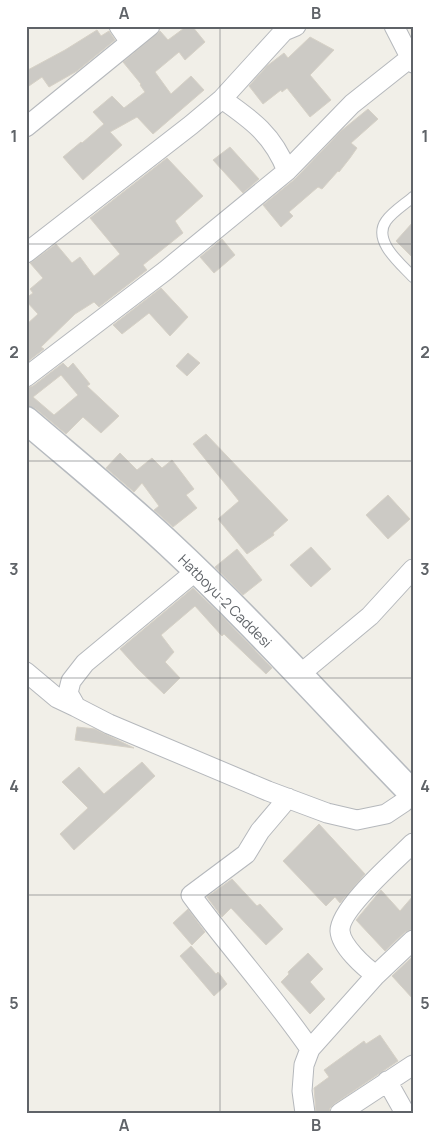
<svg xmlns="http://www.w3.org/2000/svg" width="439" height="1139" viewBox="0 0 439 1139" font-family="Manrope,sans-serif">
	<style>
		.building { fill: #cccac5; stroke: #d6d1c6; fill-rule: evenodd }
		.lines { fill: none; stroke-linecap: round; stroke-linejoin: round }
		.lane-casing { stroke: #b5b8bc; stroke-width: 12 }
		.street-casing { stroke: #b5b8bc; stroke-width: 21 }
		.secondary-casing { stroke: #b6babf; stroke-width: 29 }
		.lane { stroke: #fff; stroke-width: 10 }
		.street { stroke: #fff; stroke-width: 19 }
		.secondary { stroke: #fff; stroke-width: 26 }
		.grid { fill: none; stroke: #5f6368; stroke-width: 1; stroke-opacity: 0.55 }
		.labels { text-anchor: middle; stroke-width: 4; stroke-linejoin: round; paint-order: stroke }
		.street-label { font-size: 14px; fill: #5f6368; stroke: #fff }
		.neatline { fill: none; stroke: #5f6368; stroke-width: 2 }
		.grid-label { font-size: 16px; text-anchor: middle; font-weight: bold; fill: #5f6368 }
	</style>
	<rect width="100%" height="100%" fill="#f1efe8"/>
	<path class="building" d="M187,26H192L205,42L185,60L179,52L155,72L171,94L191,76L204,90L153,134L137,117L110,132L122,145L83,180L63,157L81,142L82,143L104,124L93,112L112,96L124,108L145,92L140,85L141,84L123,62L160,31L168,40Z
		M97,30L101,36L109,31L115,40L77,71L49,87L42,77L26,88V71L65,50Z
		M310,37L334,50L310,75L331,100L310,117L287,88L282,92L281,90L263,104L249,86L267,66L284,53L288,58Z
		M368,109L378,119L351,143L357,148L350,158L339,172L338,171L322,189L318,187L289,212L293,216L281,227L263,205L295,179L341,131Z
		M230,147L259,179L243,193L213,160Z
		M167,158L203,196L175,221L183,233L143,265L147,270L99,307L94,302L75,314L41,347L44,349L26,363V325L38,314L26,301V298L33,293L30,289L43,278L30,263L56,244L72,263L80,257L94,276L120,254L90,218Z
		M413,222V258L396,241Z
		M222,239L235,255L214,273L200,257Z
		M161,288L188,317L170,336L149,313L122,334L113,325Z
		M188,353L200,363L187,376L176,366Z
		M63,363L68,368L73,363L90,384L87,386L119,416L101,433L83,417L66,434L36,409L26,405V388L33,386ZM61,375L78,395L54,415L33,397Z
		M206,434L288,520L273,533L274,535L247,554L218,519L239,501L193,444Z
		M120,453L137,470L152,458L162,468L172,460L194,489L186,495L197,508L173,527L154,510L159,506L142,483L134,492L106,468Z
		M388,495L410,519L388,539L366,515Z
		M311,547L331,569L311,587L290,565Z
		M237,549L262,580L243,595L215,567Z
		M193,588L221,615L272,668L266,674L224,634L222,636L195,606L161,635L174,652L165,662L180,678L164,694L138,669L120,649Z
		M77,727L95,729L134,748L75,740Z
		M142,762L155,776L74,850L60,834L88,808L62,782L79,767L104,794Z
		M319,824L365,874L340,903L335,897L326,906L283,861Z
		M232,879L257,906L260,904L283,929L266,945L231,908L222,917L207,897Z
		M381,890L400,911L413,896V929L405,932L385,951L356,920Z
		M188,909L205,932L192,945L173,923Z
		M191,946L216,974L218,972L227,984L214,996L180,956Z
		M308,953L323,969L310,982L325,999L310,1014L281,982L289,974L288,972Z
		M413,956V999L392,976Z
		M380,1035L398,1061L334,1104L330,1108L329,1113H316L314,1088L329,1077L324,1070L364,1041L366,1044Z"/>
	<g class="lines">
		<defs>
			<path id="lane" d="M413,197C405,204 392,212 386,221C372,241 401,264 413,277"/>
			<path id="street" d="M119,26L130,42
				M394,26L413,63
				M222,99C252,120 273,135 287,171
				M26,127L150,26
				M26,253L191,125L222,99L284,31L296,26
				M26,377L165,271L287,171L352,104L410,58
				M196,571L85,663L71,681L68,693L76,707L109,724L268,791L327,813L357,820L386,814L404,802L412,793
				M26,672L57,698L76,707
				M299,675L370,616L413,569
				M288,798L260,831L246,854L191,895C229,947 273,995 310,1049
				M376,975L413,940
				M387,1081L405,1113
				M305,1113L302,1091L304,1065L310,1049L376,975C364,967 341,946 340,931C339,909 397,859 413,843
				M340,1113L413,1065"/>
			<path id="secondary" d="M26,420C74,461 123,501 169,544C254,623 332,711 413,794"/>
		</defs>
		<use href="#lane" class="lane-casing"/>
		<use href="#street" class="street-casing"/>
		<use href="#secondary" class="secondary-casing"/>
		<use href="#lane" class="lane"/>
		<use href="#street" class="street"/>
		<use href="#secondary" class="secondary"/>
	</g>
	<path class="grid" d="M220,26V1113M26,244H413M26,461H413M26,678H413M26,895H413"/>
	<g class="labels">
		<g class="street-label">
			<text transform="translate(225 601) rotate(45)" y="5">Hatboyu-2 Caddesi</text>
		</g>
	</g>
	<rect width="439" height="1139" fill="none" stroke="#ffffff" stroke-width="55"/>
	<rect x="28" y="28" width="384" height="1084" class="neatline"/>
	<g class="grid-label">
		<text x="124" y="19">A</text>
		<text x="316" y="19">B</text>
		<text x="14" y="142">1</text>
		<text x="425" y="142">1</text>
		<text x="14" y="358">2</text>
		<text x="425" y="358">2</text>
		<text x="14" y="575">3</text>
		<text x="425" y="575">3</text>
		<text x="14" y="792">4</text>
		<text x="425" y="792">4</text>
		<text x="14" y="1009">5</text>
		<text x="425" y="1009">5</text>
		<text x="124" y="1131">A</text>
		<text x="316" y="1131">B</text>
	</g>
</svg>
